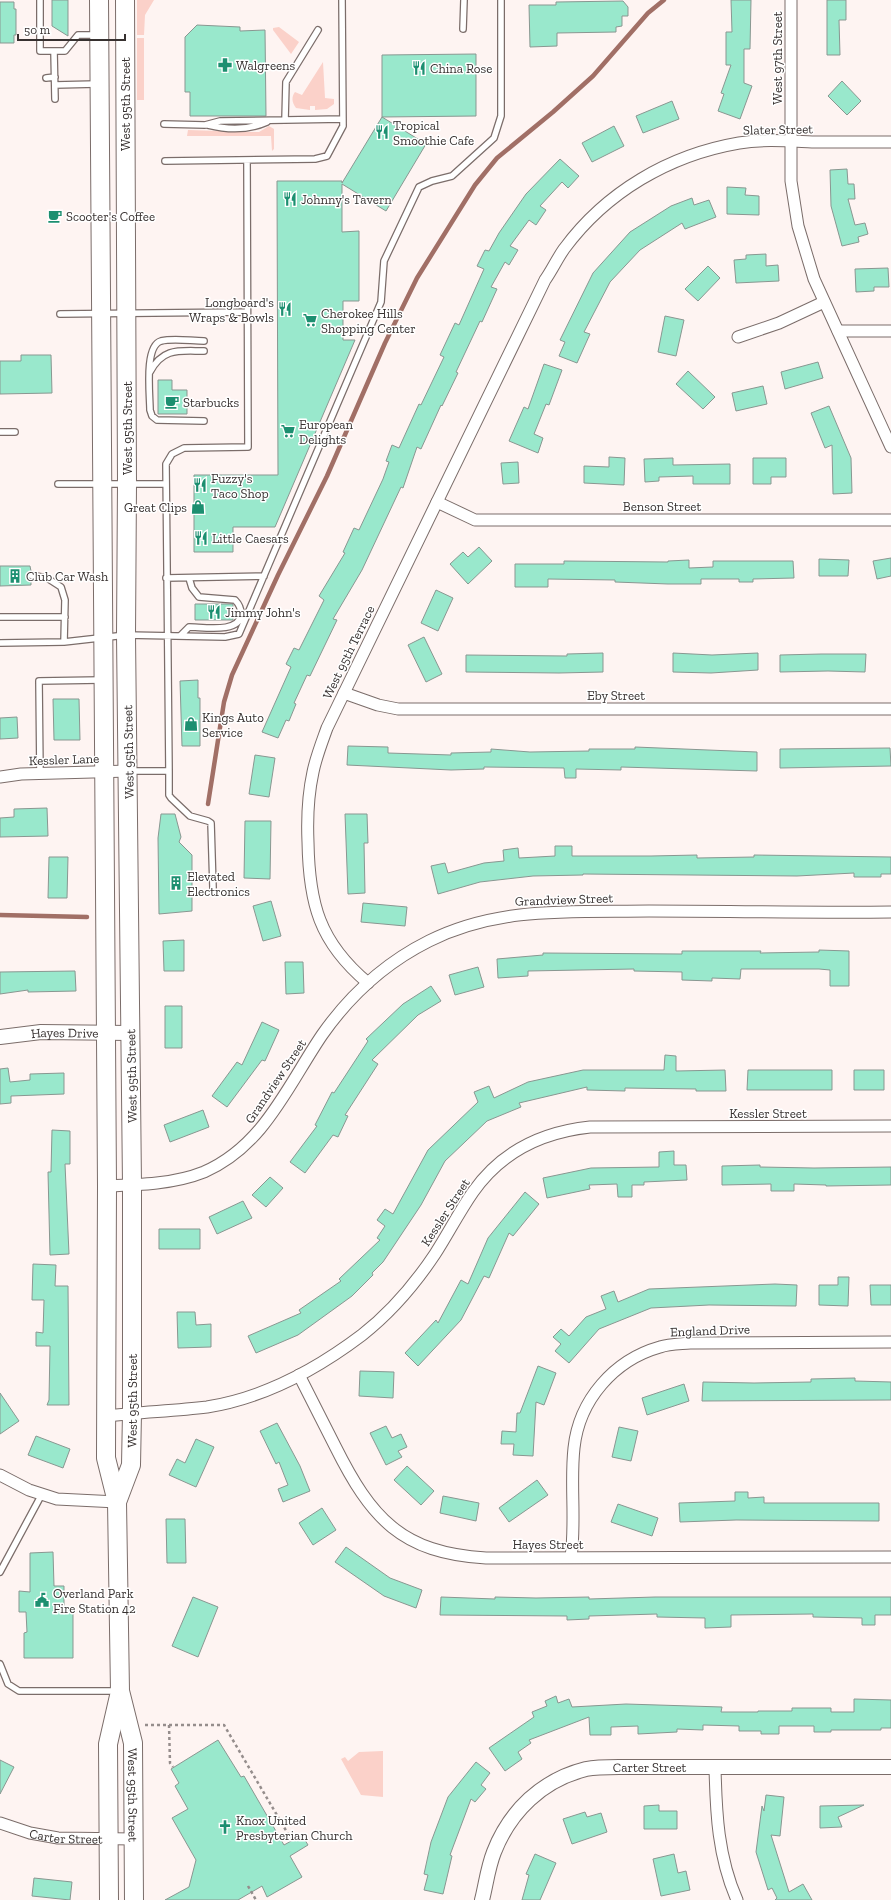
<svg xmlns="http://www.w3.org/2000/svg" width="891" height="1900" viewBox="0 0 891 1900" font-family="'Zilla Slab',serif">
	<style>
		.green { fill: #fbd1c9 }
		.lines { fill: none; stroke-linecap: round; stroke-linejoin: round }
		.stream { stroke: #a16f66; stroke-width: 4.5 }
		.building { fill: #99e8cc; stroke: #899791 }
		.service-casing { stroke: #7b6d6a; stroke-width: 8 }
		.minor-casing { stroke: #7b6d6a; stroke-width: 13 }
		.tertiary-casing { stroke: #7b6d6a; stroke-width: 16 }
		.primary-casing { stroke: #7b6d6a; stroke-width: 20 }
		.path { stroke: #958d8c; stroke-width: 2.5; stroke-dasharray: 3 3; stroke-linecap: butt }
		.service { stroke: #fff; stroke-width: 5.5 }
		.minor { stroke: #fff; stroke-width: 11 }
		.tertiary { stroke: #fff; stroke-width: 14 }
		.primary { stroke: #fff; stroke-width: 18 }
		.labels { text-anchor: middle; stroke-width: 3; stroke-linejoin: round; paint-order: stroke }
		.street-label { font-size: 13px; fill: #373130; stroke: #fff }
		.poi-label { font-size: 13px; fill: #373130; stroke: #fff; text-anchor: start }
	</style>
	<rect width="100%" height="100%" fill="#fef4f2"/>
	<path class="green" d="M137,0H154L145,15L144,35H137Z
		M279,27L299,42L291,54L273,30V28Z
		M137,38H144V100H137Z
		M323,62L325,98L334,99V104L327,109L315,110V106H310V110L296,108C292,103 291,97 295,92L302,95Z
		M269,126L274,129V149L272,151L271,136H187L188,130L253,132H259Z
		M383,1751V1797L361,1795L341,1759L345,1757L348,1761L359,1752Z"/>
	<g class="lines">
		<path class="stream" d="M208,804L224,702L232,675L278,575L327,476L385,343L417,278L475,185L497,158L553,112L593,76L648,13L664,0
			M0,915L87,917"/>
	</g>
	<path class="building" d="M52,0H68V36L52,26Z
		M731,0H751L750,49H744V83L752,86L740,119L718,111L724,94L721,93L731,65H726V32H732Z
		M827,0H846V20H839L840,55H827Z
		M623,1L628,7V16H622V26L616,27V32L557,33V46L530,47L529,5H556V2Z
		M0,2H14V9H16V35H14V43H0Z
		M197,25L240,27V31L265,30L266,116H190V92H185V37Z
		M476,54V116L382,117V55Z
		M842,81L861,101L847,115L828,96Z
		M672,101L679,119L643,133L636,116Z
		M382,117L426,144L386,211L342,184V232L359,231V301H343V340H355L275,527H233V552H194V475H278L277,181H342V183Z
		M614,126L624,146L592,162L582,143Z
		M560,159L579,176L568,188L562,182L540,206L546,210L536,225L529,220L510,246L518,250L509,265L505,262L491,287L497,289L482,322L480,321L456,372L458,373L442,406L441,405L421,449L417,447L403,488L401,487L362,570L333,619L337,620L310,676L307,675L294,703L296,704L289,721L286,720L278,738L262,732L291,667L286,664L294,648L299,650L324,600L319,596L345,553L343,552L354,528L359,530L383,479L389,462L386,461L392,445L399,448L419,404L421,405L444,357L440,355L455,323L459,325L484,269L477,266L485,250L489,251L499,233L526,194Z
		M847,169L848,184H854L855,199H848L855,225L865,223L868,234L858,237L859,242L842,246L831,206L830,170Z
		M727,187L746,188L745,195L759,196V215L727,214Z
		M692,198L694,205L709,200L716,217L685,229L682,223L640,250L610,282L584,332L590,334L577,363L559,356L565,342L560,340L593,273L630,232L671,206Z
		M766,254V266L778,265L779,281L736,283L734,260L746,259V255Z
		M708,266L720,278L698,301L685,289Z
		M888,268L889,287H874V291L856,292L855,269Z
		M665,316L684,320L676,356L658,352Z
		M21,355H51L52,393L0,394V361H21Z
		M818,362L823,378L785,389L781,372Z
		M544,364L562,370L549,405L546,404L534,434L543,438L538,453L509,441L524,407L528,409Z
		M688,371L715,397L703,409L676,384Z
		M158,380H172V390H187V414H158Z
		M763,386L767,404L736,411L732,393Z
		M829,406L851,458L852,493L833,494L832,445L825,448L811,413Z
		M609,457L625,458L624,485L584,483V466L609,467Z
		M673,458V465L730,464V484H693V476L659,477V481L645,482L644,459Z
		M753,458H786V477H771V484H753Z
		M518,462L519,483L503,484L501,463Z
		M479,547L492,561L468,584L450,564L463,552L468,557Z
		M891,558V576L877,579L873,561Z
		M819,559L849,560L848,576H819Z
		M689,560V568L713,567V561H793L794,578L753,579V582H739V579H701V584H668L615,582V580L548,579V587H515V564H564V561L668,562V561Z
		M0,566H30L31,571L26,575L27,578L31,579V585L0,586Z
		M436,590L453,598L438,631L421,623Z
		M195,604H233V620H195Z
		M424,637L442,674L426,682L408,645Z
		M603,653V672L559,673L466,672V655L567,656V654Z
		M673,653L712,655L758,653V670L711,673L673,672Z
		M821,654H866L865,672L828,671L780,672V655Z
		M198,680V698H200V746H182L180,681Z
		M53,699H79L80,740H54Z
		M17,717L18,738L0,739V718Z
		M348,746L388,747V753L451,755V753L491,752V749L530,752L589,751V749H635V747L757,752V771L621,767V770L576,769V778H565L564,768L484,767V769L451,770L347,765Z
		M890,748L891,766L780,768V749Z
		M255,755L275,758L269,797L249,794Z
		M47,808L48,836L0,837V818L14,817V809Z
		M161,814H175L181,837L179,842L192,855V911L159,914L158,838Z
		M345,814H367L368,843H364L365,893L348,894Z
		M245,821H271L270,879L244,878Z
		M555,846H572V856H651L697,855V858L754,857V855L891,857V874H881V877H854V873L797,876L583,874V875L533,876L480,882L438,894L431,866L445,863L448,873L484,863L504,861L503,850L518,848L519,858L555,856Z
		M49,857H68L67,898H48Z
		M271,901L281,936L263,941L253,906Z
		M363,903L407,907L405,926L361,922Z
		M184,940V971H164L163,941Z
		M819,950L849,951V986H830V970L819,969H741L740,979L712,978V981L682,980V972L634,971V969L528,971V976L498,978L497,959L543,955V953L682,954V951H761L760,953L819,952Z
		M285,962H303L304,993L286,994Z
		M478,967L484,987L455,995L449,975Z
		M75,971L76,991L28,992V990L0,994V972Z
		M431,986L441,1001L418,1015L372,1060L378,1064L345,1115L348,1116L338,1137L333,1135L305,1173L290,1162L317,1126L315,1125L332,1092L334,1093L368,1041L366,1039L403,1004Z
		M165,1006H182V1048H165Z
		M262,1022L279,1030L265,1061L262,1060L227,1107L212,1096L237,1062L242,1065Z
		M665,1055L676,1056V1071L725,1070L726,1091H696V1089L625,1088V1091L587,1090V1087L519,1103L521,1107L487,1121L445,1161L421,1205L383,1262L372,1273L373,1275L352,1296L298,1335L256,1353L248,1336L301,1313L299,1310L341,1281L339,1279L380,1240L377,1238L385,1226L377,1220L385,1209L393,1214L428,1150L478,1102L474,1092L489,1086L494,1098L528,1082L583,1070H664Z
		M8,1068L10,1082L30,1080V1074L64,1073V1094L11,1096V1103L0,1104V1069Z
		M748,1070H832V1090H747Z
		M854,1070H884V1090H854Z
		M203,1110L209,1127L170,1142L164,1125Z
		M52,1130L70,1131V1164H65L69,1254L50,1255L48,1172H51Z
		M674,1151V1165H686L687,1180L644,1182V1185H632V1197H618L617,1184L589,1185L590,1189L547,1198L543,1178L591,1168L659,1167V1152Z
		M760,1165V1167L814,1168L891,1167V1185L826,1186V1185L794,1184V1191H771V1184L722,1185V1166Z
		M270,1177L283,1188L266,1207L252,1195Z
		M525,1192L539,1204L513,1236L509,1233L489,1278L484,1276L461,1320L418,1366L405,1353L436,1320L438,1323L461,1280L468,1284L488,1238Z
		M243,1201L252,1218L217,1234L209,1217Z
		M159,1229H200V1249H159Z
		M33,1264L56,1265L55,1286H68L69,1405H47L49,1400L50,1346H36V1332L43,1333L44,1300H32Z
		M838,1277H849L848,1306L819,1305V1285H838Z
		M775,1284L797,1285L796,1306L709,1305L651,1308L599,1329L569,1363L555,1351L561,1344L553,1337L561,1329L569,1336L586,1317L606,1309L601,1296L614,1291L618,1302L649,1289Z
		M870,1285H891V1305H871Z
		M177,1312H195L196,1325L211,1324V1347L178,1348Z
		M538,1366L556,1373L544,1405L536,1402L533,1456L513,1455L514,1444H501L502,1431L516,1432L517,1413H520Z
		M360,1371L394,1372L393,1398L359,1396Z
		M855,1378V1381L891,1382V1400L702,1401L703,1382L754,1383L811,1382V1379Z
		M684,1384L689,1401L647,1415L642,1398Z
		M0,1393L19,1421L0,1434Z
		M277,1423L300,1466L310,1491L283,1502L278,1489L288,1485L279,1462L276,1464L260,1431Z
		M386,1426L392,1438L401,1434L407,1447L398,1451L402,1457L386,1465L370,1433Z
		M619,1427L638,1431L631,1461L612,1457Z
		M36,1436L70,1449L63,1468L28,1455Z
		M196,1439L214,1447L196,1487L169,1475L177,1459L185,1463Z
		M407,1466L434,1491L421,1505L394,1480Z
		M537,1480L548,1495L509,1522L499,1508Z
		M735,1492H748V1498L764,1497V1503H879V1521L736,1520L680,1522L679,1503L735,1501Z
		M443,1496L479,1503L476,1521L440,1513Z
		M618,1504L658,1518L652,1536L611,1522Z
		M322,1508L336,1530L313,1545L299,1523Z
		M166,1519H185L186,1563H167Z
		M346,1547L390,1578L422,1590L416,1608L384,1596L335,1562Z
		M53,1552L54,1586H64V1609H73V1658H24V1633L27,1632L26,1612H19V1591L30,1592V1553Z
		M193,1597L218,1607L198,1657L172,1646Z
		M441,1597L495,1599V1597L536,1598L589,1597V1599L655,1597H891V1615H875V1625H862V1618L813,1617V1614L731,1615V1627L705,1628V1618L657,1617V1614L589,1616V1619L567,1620V1616L440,1615Z
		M556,1696L558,1703L569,1699L572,1707L626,1704L722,1707L721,1712H758V1711H792V1708H831V1712H854V1699L891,1700V1728H881V1730H831V1732H814V1726H779V1734H761V1731H739V1726L703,1725V1730L677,1729V1732L638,1734V1726L611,1727V1735H590L589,1717L529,1740L531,1743L518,1752L522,1759L505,1771L489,1748L534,1717L532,1712L547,1706L545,1701Z
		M218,1740L241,1777L244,1776L284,1845L302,1835L308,1845L290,1856L302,1877L267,1897L262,1886L238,1900H165L189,1887L196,1860L172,1818L188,1809L175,1786L179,1783L171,1769Z
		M0,1760L14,1767L0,1794Z
		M476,1762L490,1773L481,1785L486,1789L475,1802L471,1799L450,1855L452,1856L443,1894L424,1890L428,1875L424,1874L431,1842L448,1797Z
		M766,1795L784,1797L780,1836L771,1835L789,1892L803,1884L812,1900H775L777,1898L772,1888L768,1890L756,1852L762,1806L764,1811Z
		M659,1805V1811H677V1829H644V1806Z
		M864,1805L838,1817L842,1827L820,1828V1806Z
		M585,1812L587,1817L601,1813L607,1832L572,1844L563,1819Z
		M535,1854L556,1863L540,1900H522L529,1875L526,1874Z
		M674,1854L678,1873L686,1871L690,1890L661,1896L653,1859Z
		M34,1878L72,1882L70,1900L32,1896Z"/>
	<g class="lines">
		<defs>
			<path id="service" d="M40,0V51H65L78,35H97
				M463,29L464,0
				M318,30L286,82L285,120L343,119
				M54,51L55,99
				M46,78L55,77
				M55,85L97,84
				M164,124L205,125L220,121L285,120
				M208,125C228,130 249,130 267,122
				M165,161L315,159L327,156L343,126L342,0
				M60,314L247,312
				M204,341C191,341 174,338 161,341C144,346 150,395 150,410L152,416L157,420L204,421
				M150,372C163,347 180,351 204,351
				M0,432H15
				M58,484H165
				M30,575L47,578L61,587L65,600L64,642
				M166,578L264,576
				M0,617H65
				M180,636L189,627C203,627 240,634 241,614C241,608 239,604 235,600L199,597L192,588L189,578
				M0,643L64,642L126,635L225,637L239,634L381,302L384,261L419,187L432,181L452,176L494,138L501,116V0
				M131,771H169L166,464L172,454L184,448L248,447L247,160
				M169,771V795L171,798L190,816L208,821L211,823L213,888
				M40,774L39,681L101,680
				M0,1572L42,1494
				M0,1664L8,1684L19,1691H118"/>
			<g id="minor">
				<path d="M791,0V181L798,226L814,279L891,447"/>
				<path d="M838,331H891"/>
				<path d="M738,337L779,323L824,302"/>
				<path d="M437,502L475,520H891"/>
				<path d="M344,693L378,705L398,709H891"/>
				<path d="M0,777L21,774L129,771"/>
				<path d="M368,983C319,942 309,903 308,842C307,819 308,795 313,772C316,757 322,742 327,728L545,280C552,270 557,259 564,249C606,192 669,155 739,143C763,139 788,141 812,142C838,142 865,142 891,142"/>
				<path d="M107,1186C139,1185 174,1184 204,1172C264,1146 288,1085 322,1035C350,995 385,963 429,941C499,906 572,912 649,911C729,911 810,913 891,912"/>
				<path d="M299,1375C311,1399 323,1422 335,1446C371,1518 401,1553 486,1558L891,1557"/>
				<path d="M107,1416C140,1412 174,1411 207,1407C264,1398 317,1369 362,1335C390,1313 415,1284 435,1254C448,1234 459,1212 473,1192C501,1152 543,1132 590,1127L891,1126"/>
				<path d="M0,1475L29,1490L57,1499L117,1502"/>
				<path d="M571,1557C576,1521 570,1484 574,1448C579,1400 614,1360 660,1347C669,1344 680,1344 690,1343L891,1342"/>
				<path d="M715,1767C716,1813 718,1857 737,1900"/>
				<path id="s1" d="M0,1823L30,1833L58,1838L134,1839"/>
			</g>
			<g id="tertiary">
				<path id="s2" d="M0,1037L41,1032L130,1033"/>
				<path id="s3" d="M482,1900C486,1884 488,1867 494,1852C510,1811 542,1780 586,1769C596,1767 608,1767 619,1767H891"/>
			</g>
			<g id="primary">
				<path id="s4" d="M99,0L107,1186L106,1458L117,1502L120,1691L133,1743L134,1900"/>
				<path id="s5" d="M117,1502L131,1465L132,1413V1185L126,635L127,484L125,0"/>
				<path d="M109,1900L108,1744L119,1696"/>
			</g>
		</defs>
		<use href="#service" class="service-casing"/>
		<use href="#minor" class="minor-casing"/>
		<use href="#tertiary" class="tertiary-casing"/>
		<use href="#primary" class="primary-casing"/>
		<path class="path" d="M145,1725H224L291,1839
			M169,1725L170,1763L173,1767
			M248,1886L256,1900"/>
		<use href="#service" class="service"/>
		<use href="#minor" class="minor"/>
		<use href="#tertiary" class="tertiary"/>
		<use href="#primary" class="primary"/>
	</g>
	<defs>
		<symbol id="pharmacy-bare" viewBox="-9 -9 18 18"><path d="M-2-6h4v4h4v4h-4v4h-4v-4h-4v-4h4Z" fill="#1c8f70" stroke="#fff" stroke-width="2.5" paint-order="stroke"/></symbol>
		<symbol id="restaurant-bare" viewBox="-9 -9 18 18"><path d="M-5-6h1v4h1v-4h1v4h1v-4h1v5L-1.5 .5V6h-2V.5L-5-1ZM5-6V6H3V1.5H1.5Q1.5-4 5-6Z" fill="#1c8f70" stroke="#fff" stroke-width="2.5" paint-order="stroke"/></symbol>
		<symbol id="cafe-bare" viewBox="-9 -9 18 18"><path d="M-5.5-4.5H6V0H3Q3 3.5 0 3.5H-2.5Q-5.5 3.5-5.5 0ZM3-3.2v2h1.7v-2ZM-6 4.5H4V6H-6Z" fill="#1c8f70" stroke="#fff" stroke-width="2.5" paint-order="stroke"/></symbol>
		<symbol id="supermarket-bare" viewBox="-9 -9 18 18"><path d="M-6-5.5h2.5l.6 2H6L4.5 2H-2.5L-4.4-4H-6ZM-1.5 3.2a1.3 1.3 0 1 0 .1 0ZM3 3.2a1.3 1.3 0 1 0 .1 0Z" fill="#1c8f70" stroke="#fff" stroke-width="2.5" paint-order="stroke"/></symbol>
		<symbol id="shop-bare" viewBox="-9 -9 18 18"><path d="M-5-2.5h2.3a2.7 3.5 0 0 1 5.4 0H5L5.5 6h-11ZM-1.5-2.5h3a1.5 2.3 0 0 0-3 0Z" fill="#1c8f70" stroke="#fff" stroke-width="2.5" paint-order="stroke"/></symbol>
		<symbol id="building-bare" viewBox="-9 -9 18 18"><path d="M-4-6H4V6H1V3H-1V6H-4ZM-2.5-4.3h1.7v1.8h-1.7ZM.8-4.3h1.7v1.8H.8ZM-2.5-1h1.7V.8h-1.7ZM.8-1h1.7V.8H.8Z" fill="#1c8f70" stroke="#fff" stroke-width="2.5" paint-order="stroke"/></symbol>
		<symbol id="civic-bare" viewBox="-9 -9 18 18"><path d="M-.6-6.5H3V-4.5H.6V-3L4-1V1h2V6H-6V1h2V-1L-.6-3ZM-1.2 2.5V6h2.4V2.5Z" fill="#1c8f70" stroke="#fff" stroke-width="2.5" paint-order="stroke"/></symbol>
		<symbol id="church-bare" viewBox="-9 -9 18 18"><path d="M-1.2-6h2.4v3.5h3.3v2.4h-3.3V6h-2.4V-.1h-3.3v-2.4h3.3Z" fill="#1c8f70" stroke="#fff" stroke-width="2.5" paint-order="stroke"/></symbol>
	</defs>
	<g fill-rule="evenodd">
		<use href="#pharmacy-bare" x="215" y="55" width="20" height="20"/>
		<use href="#restaurant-bare" x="409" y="58" width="20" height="20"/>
		<use href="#restaurant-bare" x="372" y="122" width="20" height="20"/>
		<use href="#restaurant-bare" x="280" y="189" width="20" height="20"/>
		<use href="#cafe-bare" x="45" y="206" width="20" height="20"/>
		<use href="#restaurant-bare" x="275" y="299" width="20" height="20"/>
		<use href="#supermarket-bare" x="300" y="310" width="20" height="20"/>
		<use href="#cafe-bare" x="162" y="392" width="20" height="20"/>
		<use href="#supermarket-bare" x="278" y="421" width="20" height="20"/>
		<use href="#restaurant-bare" x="190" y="475" width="20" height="20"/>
		<use href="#shop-bare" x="188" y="497" width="20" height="20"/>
		<use href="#restaurant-bare" x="191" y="528" width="20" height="20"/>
		<use href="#building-bare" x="5" y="566" width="20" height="20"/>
		<use href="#restaurant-bare" x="204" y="602" width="20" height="20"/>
		<use href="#shop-bare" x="181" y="714" width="20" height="20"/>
		<use href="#building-bare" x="166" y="873" width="20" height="20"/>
		<use href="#civic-bare" x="32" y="1590" width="20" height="20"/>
		<use href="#church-bare" x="215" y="1817" width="20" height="20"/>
	</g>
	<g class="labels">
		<g class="street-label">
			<text transform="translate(777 58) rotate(-90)" y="5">West 97th Street</text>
			<text transform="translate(125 104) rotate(-90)" y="5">West 95th Street</text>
			<text transform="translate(778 129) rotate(-1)" y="5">Slater Street</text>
			<text transform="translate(127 428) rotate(-90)" y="5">West 95th Street</text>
			<text x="662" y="511">Benson Street</text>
			<text transform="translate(348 652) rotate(-64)" y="5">West 95th Terrace</text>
			<text x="616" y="700">Eby Street</text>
			<text transform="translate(128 752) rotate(-91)" y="5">West 95th Street</text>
			<text transform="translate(64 759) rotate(-2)" y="5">Kessler Lane</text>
			<text transform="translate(564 899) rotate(-2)" y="5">Grandview Street</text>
			<text dy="5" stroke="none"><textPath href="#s2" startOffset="65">Hayes Drive</textPath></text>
			<text transform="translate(131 1076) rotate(-91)" y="5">West 95th Street</text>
			<text transform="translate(275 1081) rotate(-56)" y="5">Grandview Street</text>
			<text x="768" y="1118">Kessler Street</text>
			<text transform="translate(445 1212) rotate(-57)" y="5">Kessler Street</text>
			<text transform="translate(710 1330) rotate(-2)" y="5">England Drive</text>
			<text dy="5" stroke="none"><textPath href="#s5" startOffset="104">West 95th Street</textPath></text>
			<text x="548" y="1549">Hayes Street</text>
			<text dy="5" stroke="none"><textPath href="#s3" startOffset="242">Carter Street</textPath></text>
			<text dy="5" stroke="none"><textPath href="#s4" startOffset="1798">West 95th Street</textPath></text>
			<text dy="5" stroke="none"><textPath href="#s1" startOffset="68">Carter Street</textPath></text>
		</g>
		<g class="poi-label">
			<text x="236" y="70">Walgreens</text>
			<text x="430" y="73">China Rose</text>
			<text x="393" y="130">Tropical<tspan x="393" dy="15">Smoothie Cafe</tspan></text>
			<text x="301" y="204">Johnny's Tavern</text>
			<text x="66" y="221">Scooter's Coffee</text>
			<text x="274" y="307" text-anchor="end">Longboard's<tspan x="274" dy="15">Wraps &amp; Bowls</tspan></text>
			<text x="321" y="318">Cherokee Hills<tspan x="321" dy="15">Shopping Center</tspan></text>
			<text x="183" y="407">Starbucks</text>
			<text x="299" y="429">European<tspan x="299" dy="15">Delights</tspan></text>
			<text x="211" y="483">Fuzzy's<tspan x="211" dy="15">Taco Shop</tspan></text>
			<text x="187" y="512" text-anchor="end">Great Clips</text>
			<text x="212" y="543">Little Caesars</text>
			<text x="26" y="581">Club Car Wash</text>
			<text x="225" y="617">Jimmy John's</text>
			<text x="202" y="722">Kings Auto<tspan x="202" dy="15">Service</tspan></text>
			<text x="187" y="881">Elevated<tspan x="187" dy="15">Electronics</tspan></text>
			<text x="53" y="1598">Overland Park<tspan x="53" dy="15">Fire Station 42</tspan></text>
			<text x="236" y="1825">Knox United<tspan x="236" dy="15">Presbyterian Church</tspan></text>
		</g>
	</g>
	<path d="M18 34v6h107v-6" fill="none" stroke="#373130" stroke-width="2"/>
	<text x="24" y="34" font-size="12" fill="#373130" stroke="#ffffff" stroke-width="3" paint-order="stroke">50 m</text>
</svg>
